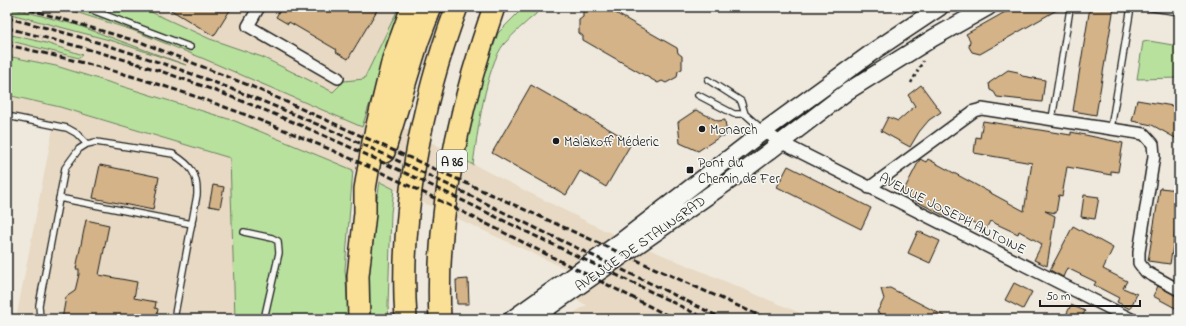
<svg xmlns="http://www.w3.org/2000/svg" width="1186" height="326" viewBox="0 0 1186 326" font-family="'Indie Flower',sans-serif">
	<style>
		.built { fill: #e7d9c3 }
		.green { fill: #b8e19e; stroke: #6a7e5d }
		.building { fill: #d3b387; stroke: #1c1c1c }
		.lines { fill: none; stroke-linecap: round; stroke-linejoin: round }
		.service-casing { stroke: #1c1c1c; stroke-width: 8 }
		.minor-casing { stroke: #1c1c1c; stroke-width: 14 }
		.secondary-casing { stroke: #1c1c1c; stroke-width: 19 }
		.motorway-casing { stroke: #1c1c1c; stroke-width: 24 }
		.path { stroke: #1c1c1c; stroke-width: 2.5; stroke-dasharray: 3 3; stroke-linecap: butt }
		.service { stroke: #f6f6f2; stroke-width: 5.5 }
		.minor { stroke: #f6f6f2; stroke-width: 11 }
		.secondary { stroke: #f6f6f2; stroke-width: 16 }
		.motorway { stroke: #fadf96; stroke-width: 21 }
		.rail { stroke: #1c1c1c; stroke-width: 3; stroke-dasharray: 6 3; stroke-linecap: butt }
		.poi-dot { fill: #1c1c1c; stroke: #f6f6f2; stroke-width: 1.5 }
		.labels { text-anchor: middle; stroke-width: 3; stroke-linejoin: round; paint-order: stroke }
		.shield { fill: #f6f6f2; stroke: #5d5d5c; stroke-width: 1 }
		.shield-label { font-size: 13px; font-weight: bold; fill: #1c1c1c }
		.poi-label { font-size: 14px; fill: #1c1c1c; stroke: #f6f6f2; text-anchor: start }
		.street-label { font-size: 14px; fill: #1c1c1c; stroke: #f6f6f2 }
	</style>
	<rect width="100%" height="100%" fill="#efe9dd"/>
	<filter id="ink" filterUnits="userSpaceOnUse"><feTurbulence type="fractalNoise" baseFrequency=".025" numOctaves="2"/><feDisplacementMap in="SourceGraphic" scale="8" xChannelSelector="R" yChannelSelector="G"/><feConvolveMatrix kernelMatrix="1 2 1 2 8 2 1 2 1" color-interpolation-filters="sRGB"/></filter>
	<g filter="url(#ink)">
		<path class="built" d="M7,7H401L366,108L492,174L604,230L814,319H563L587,305L555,290L577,274L353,170L235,121L56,66L7,56Z
			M7,96L60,107L230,158L235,319H16L53,128L7,119Z"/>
		<path class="green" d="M7,7L77,25L186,65L113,41L7,13Z
			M60,7H140L210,39L262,57L333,92L344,81L364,79L399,7H402L362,127L202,58L132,30Z
			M524,7H538L536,14C525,23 514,33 504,44C486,66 477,135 473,165L465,160L473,105L498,33Z
			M7,34L46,43L83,55L79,58L7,40Z
			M1149,41L1179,46V78L1137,79L1143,42Z
			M7,56L56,66L235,121L353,170L345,270L349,319H235L230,158L60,107L7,95Z
			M380,182L394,189L391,213L388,306L389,319H369L367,278L372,228Z"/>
		<path class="building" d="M166,7H232L214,36Z
			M282,7H379L348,59L336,52L337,50L289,22L288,24L276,17Z
			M592,7H605L677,48L678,53L682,56V69L678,71L677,77L666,83L662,81L658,83L583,40V36L579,33V20L583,17V12Z
			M1014,7H1062L980,54L972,52L969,47L970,40L966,34Z
			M1090,7H1114L1096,115L1073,111Z
			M1008,70L1018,72L1022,76L1045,80L1042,102L997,97L994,92L990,90L989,83Z
			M531,85L632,142L606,187L580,171L566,195L492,153Z
			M921,85L941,112L929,120L919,132L910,147L881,131L888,117L898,121L915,106L908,95Z
			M1137,100L1179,107V140L1152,125L1132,121Z
			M696,110L718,121L725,120L727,136H721L698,151L680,143L678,122Z
			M983,121L1071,135V132L1123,143L1118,172L1111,171V175L1067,167L1062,196L1059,195L1056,213L1045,211L1055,216L1047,266L1034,260L1042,244L1019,231L1018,234L990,221L986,229L951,211L947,217L902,194L920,159L926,162L928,159L1024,211L1032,163L974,153L976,137L980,138Z
			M100,165L159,177L153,210L93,198Z
			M788,166L871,208L861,229L777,187Z
			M213,185L224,187L220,208L209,206Z
			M1160,188L1179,190V210L1170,264L1148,261Z
			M1084,195L1099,197L1095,219L1081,217Z
			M86,220L109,225L99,275L137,282L134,298L156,302L155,308L158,309L156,319H62L66,297L75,291L79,274V269H76Z
			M1073,226L1113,248L1103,269L1127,281L1123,288L1137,294L1130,309L1117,302L1119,298L1094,285L1096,282L1067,268L1063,277L1050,270Z
			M918,231L940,241L930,263L908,253Z
			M468,279L469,304H457L456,280Z
			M1014,283L1032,292L1023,309L1005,300Z
			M1158,286L1179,297V310L1153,296Z
			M890,288L950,319H890L877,312L884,299L881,289Z
			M1071,305L1085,311L1081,319H1064Z"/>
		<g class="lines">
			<defs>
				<path id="service" d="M84,7L190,47
					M1146,7L1179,12
					M698,95L734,114H745L741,101L708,80
					M745,114L763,130
					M7,116L67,128L76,133L87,144
					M1052,119L1070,9
					M1111,128L1131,7
					M59,198L192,224
					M244,232L272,238L278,241L279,253L264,319
					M40,319L39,305L65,168L79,149L87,144L96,142L173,154C191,165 198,174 197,195L174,319"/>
				<path id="minor" d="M259,7L248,26L338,78
					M764,131L780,142L1131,319
					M869,188L974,111L982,109L1144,134L1153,144L1154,156L1139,252V263L1146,272L1179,290"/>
				<path id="secondary" d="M512,319L620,242L764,131L874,51L940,7
					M532,319L745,170L848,91L933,38L988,7"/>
				<path id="motorway" d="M384,152L418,41L431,7
					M359,319L358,276L365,213V189L373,142L393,59L412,7
					M406,319C399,218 421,102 457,7
					M440,319C435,213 459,107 494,7"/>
			</defs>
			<use href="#service" class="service-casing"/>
			<use href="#minor" class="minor-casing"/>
			<use href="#secondary" class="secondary-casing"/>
			<use href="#motorway" class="motorway-casing"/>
			<path class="path" d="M911,83L923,61
				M492,319L498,315"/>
			<use href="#service" class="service"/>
			<use href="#minor" class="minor"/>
			<use href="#secondary" class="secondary"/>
			<use href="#motorway" class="motorway"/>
			<path class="rail" d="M21,7L143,43L253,87L767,319
				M7,18C181,59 346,133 505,213C578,249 651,283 723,319
				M7,28C71,44 135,61 197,84C296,120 392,166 486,212C559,248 633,282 706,319
				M7,45C83,61 158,82 230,109C339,149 444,202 548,255C590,276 632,297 674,319"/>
		</g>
	</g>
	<g class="poi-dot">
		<circle cx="702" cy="129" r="4"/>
		<circle cx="556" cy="141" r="4"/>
		<rect x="686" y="166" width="8" height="8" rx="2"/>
	</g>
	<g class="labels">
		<rect class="shield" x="437" y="150" width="30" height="22" rx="3"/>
		<g class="shield-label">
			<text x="452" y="166">A 86</text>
		</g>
		<g class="poi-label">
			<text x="710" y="134">Monarch</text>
			<text x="564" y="146">Malakoff Méderic</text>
			<text x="698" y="167">Pont du<tspan x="698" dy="16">Chemin de Fer</tspan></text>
		</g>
		<g class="street-label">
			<text transform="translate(953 213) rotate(27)" y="5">AVENUE JOSEPH ANTOINE</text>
			<text transform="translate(640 243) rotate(-35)" y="5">AVENUE DE STALINGRAD</text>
		</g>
	</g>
	<rect width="1186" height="326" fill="none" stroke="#f6f6f2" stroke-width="24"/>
	<rect x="12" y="12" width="1162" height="302" fill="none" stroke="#1c1c1c" stroke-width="1.5" filter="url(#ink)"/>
	<path d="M1040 300v6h100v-6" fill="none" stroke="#1c1c1c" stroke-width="2"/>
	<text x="1046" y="300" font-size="12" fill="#1c1c1c" stroke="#f6f6f2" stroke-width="3" paint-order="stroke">50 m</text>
</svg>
